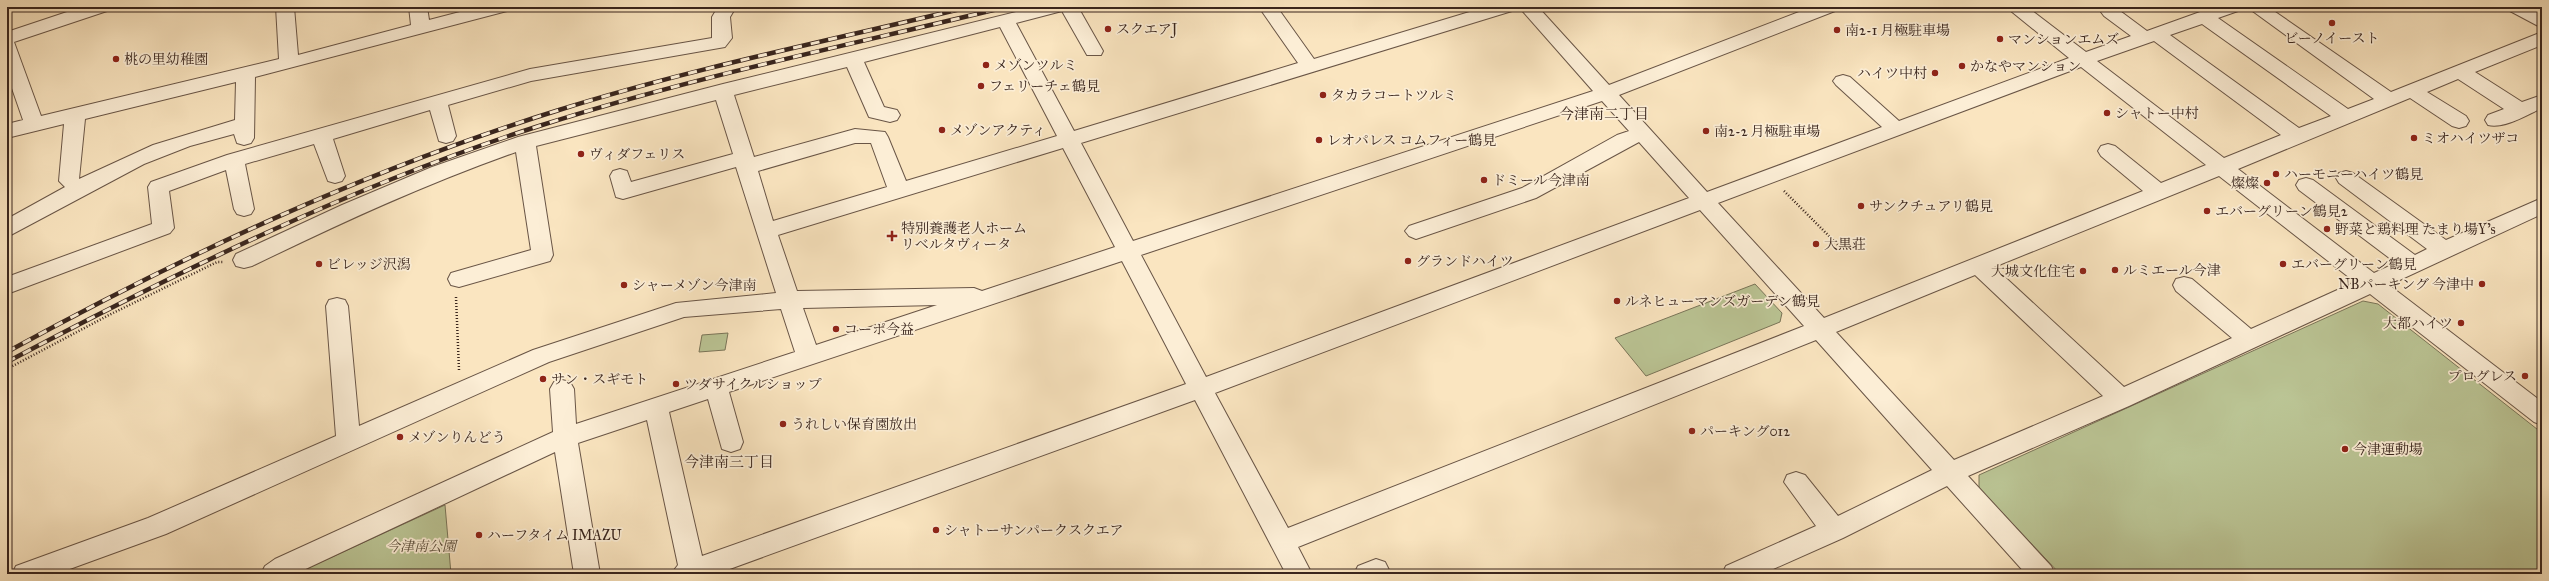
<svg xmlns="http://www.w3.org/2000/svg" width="2549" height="581" viewBox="0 0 2549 581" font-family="'IM FELL Great Primer','Noto Serif JP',serif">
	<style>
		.green { fill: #bbc595; stroke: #7a7559 }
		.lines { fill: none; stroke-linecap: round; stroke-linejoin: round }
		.minor-casing { stroke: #695546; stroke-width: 2 }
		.path { stroke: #39251d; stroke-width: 2.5; stroke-dasharray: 1 2; stroke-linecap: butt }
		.minor { fill: #fceed6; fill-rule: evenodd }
		.rail-casing { stroke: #39251d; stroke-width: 4.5 }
		.rail { stroke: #fceed6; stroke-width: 3; stroke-dasharray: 9; stroke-linecap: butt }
		.poi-dot { fill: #8f2418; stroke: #fceed6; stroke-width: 1.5 }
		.labels { text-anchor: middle; stroke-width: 3.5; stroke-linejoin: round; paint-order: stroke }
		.poi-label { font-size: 14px; fill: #39251d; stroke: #fceed6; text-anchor: start }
		.park-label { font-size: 14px; font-style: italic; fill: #5a4d3b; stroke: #fceed6 }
		.neighbourhood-label { font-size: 15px; fill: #39251d; stroke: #fceed6 }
	</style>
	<rect width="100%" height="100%" fill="#fae5c0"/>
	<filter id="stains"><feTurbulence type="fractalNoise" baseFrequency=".005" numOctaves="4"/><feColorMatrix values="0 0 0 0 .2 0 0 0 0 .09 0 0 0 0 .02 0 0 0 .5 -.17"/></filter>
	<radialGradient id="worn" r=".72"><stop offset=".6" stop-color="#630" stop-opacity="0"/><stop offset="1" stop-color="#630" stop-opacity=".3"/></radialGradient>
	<path class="green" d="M1755,284L1782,313L1780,322L1646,376L1615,338Z
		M2363,301L2378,304L2542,433V574H2060L1979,488V475Z
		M728,333L725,350L699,352L702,335Z
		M445,505L451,574H295Z"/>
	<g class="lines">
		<defs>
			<path id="minor" d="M82,7H110L107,11L14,42L41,116L279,59L276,7H294L298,55L411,25L409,7H427L429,20L479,7H510L507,11L255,77L254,138L251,143L244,145L237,143L234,134L190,146L144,164L7,237V219L65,187L59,181L64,124L7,138V124L23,120L7,74V32ZM236,82L235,120L153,145L79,179L85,119Z
				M718,7H736L730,17L732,38L725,47L531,81L448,105L456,136L453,141L446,143L439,141L430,110L333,139L345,176L342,181L335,183L328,181L314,144L245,164L254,209L251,214L244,216L237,214L234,209L226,170L169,191L174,228L170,233L7,294V277L152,224L148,187L151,182L227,155L530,69L712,38V17Z
				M1036,7H1078L1103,51L1101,55H1087L1062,11L1016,23L1074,131L1298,63L1261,10L1263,7H1277L1314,59L1486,7H1515L1512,11L1081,143L1133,241L1593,91L1519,7H1538L1609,85L1812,7H1838L1835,11L1619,95L1707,192L1882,127L1836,85L1833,81L1836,77L1843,75L1850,77L1899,121L2069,58L2006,7H2027L2086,52L2131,36L2104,16L2101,12L2104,8H2116L2147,31L2214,7H2241L2238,11L2218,18L2348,109L2374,99L2247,7H2268L2391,92L2542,32V45L2475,72L2522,102L2542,95V108C2527,115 2504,129 2488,125L2485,120L2488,115L2504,109L2458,79L2427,92L2466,116L2469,121L2466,126L2459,128L2452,126L2410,98L2238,169L2374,273L2396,263L2299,190L2296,185L2299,180L2306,178L2313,180L2415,255L2427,249L2339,183L2336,178L2339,173L2346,171L2353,173L2446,240L2542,198V214L2389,285L2542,402V425L2534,422L2370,294L2129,406L1968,476L2051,566L2055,574H2026L1947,486L1843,538L1762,574H1722L1726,566L1816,526L1784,482L1787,475L1796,472L1805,475L1838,516L1932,470L1816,340L1298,547L1312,574H1286L1195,400L716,574H671L678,565L647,420L578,443L600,574H574L555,452L295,574H261L265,566L275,559L553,432L550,389L554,382L562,380L570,382L574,389L576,424L795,352L781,309L684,317L549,362L166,534L56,574H12L16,566L148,518L336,436L326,306L329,300L337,298L345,300L348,306L359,426L533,350L676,303L776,293L736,167L623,199L616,197L610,176L613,171L620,169L627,171L631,182L733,154L716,100L536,146L553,255L550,261L459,287L451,285L448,279L451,273L531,250L516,152C425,184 339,224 252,266L244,268L236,266L233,260L236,254L342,205L432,167L518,137L723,84ZM2202,24L2331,116L2299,128L2170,35ZM1000,27L1057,136L906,181L888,137L885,132L855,129L754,157L734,95L847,67L869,117L890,122L897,120L900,115L897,110L884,107L864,62ZM2154,41L2281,135L2224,158L2097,61ZM2081,67L2206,165L2161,183L2115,146L2108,144L2101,146L2098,151L2101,156L2143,191L1824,318L1718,203ZM1602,101L1629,131L1617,135L1522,188L1409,226L1405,231L1409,236L1416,239L1536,198L1639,142L1689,198L1206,377L1141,255ZM855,143H871L887,187L773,221L758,171ZM1063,148L1115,247L982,291L974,288L797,291L778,235ZM2219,176L2355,282L2251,329L2192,279L2184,277L2176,279L2173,285L2176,291L2232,338L2124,387L1994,267ZM1700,210L1804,326L1288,528L1215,393ZM1122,261L1186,384L702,556L669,412L708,399L722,449L731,452L740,449L743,442L729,392ZM1975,275L2103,396L1954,460L1836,332ZM937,305L816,345L803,308Z
				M2507,7H2529L2542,14V28L2510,11Z
				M1376,559L1385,562L1389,570L1387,574H1354L1358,566Z"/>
		</defs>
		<use href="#minor" class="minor-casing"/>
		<path class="path" d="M1784,191L1839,246
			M456,297L459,370
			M7,369L109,315L217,262H223"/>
		<use href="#minor" class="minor"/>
		<defs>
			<path id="rail" d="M7,352C184,255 366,170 559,110C693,68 832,40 969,7
				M7,362C179,271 354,185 539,126C692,77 850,45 1006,7"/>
		</defs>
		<use href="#rail" class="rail-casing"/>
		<use href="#rail" class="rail"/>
	</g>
	<g class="poi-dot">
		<circle cx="2332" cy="23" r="4"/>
		<circle cx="1108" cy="29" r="4"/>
		<circle cx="1837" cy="30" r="4"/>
		<circle cx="2000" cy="39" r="4"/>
		<circle cx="116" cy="59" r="4"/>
		<circle cx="986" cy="65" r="4"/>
		<circle cx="1962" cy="66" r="4"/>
		<circle cx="1935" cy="73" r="4"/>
		<circle cx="981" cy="86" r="4"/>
		<circle cx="1323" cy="95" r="4"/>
		<circle cx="2107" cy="113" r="4"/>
		<circle cx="942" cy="130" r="4"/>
		<circle cx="1706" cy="131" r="4"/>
		<circle cx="2414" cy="138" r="4"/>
		<circle cx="1319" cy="140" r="4"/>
		<circle cx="581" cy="154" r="4"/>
		<circle cx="2276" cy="174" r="4"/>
		<circle cx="1484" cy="180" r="4"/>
		<circle cx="2267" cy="183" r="4"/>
		<circle cx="1861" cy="206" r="4"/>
		<circle cx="2207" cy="211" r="4"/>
		<circle cx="2327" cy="229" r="4"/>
		<path d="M890 230h4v4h4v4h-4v4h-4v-4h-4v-4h4z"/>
		<circle cx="1816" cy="244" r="4"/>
		<circle cx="1408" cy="261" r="4"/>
		<circle cx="319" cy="264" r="4"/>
		<circle cx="2283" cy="264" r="4"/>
		<circle cx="2115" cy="270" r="4"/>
		<circle cx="2083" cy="271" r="4"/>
		<circle cx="2482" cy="284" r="4"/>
		<circle cx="624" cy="285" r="4"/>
		<circle cx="1617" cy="301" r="4"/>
		<circle cx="2461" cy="323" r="4"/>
		<circle cx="836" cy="329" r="4"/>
		<circle cx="2525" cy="376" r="4"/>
		<circle cx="543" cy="379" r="4"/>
		<circle cx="676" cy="384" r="4"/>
		<circle cx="783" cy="424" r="4"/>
		<circle cx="1692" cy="431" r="4"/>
		<circle cx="400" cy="437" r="4"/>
		<circle cx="2345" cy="449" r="4"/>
		<circle cx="936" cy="530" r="4"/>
		<circle cx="479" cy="535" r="4"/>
	</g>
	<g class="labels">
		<g class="poi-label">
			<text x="1116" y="34">スクエアJ</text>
			<text x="1845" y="35">南2-1 月極駐車場</text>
			<text x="2332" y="43" text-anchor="middle">ビーノイースト</text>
			<text x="2008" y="44">マンションエムズ</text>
			<text x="124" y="64">桃の里幼稚園</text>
			<text x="994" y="70">メゾンツルミ</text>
			<text x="1970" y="71">かなやマンション</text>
			<text x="1927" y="78" text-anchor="end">ハイツ中村</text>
			<text x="989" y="91">フェリーチェ鶴見</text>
			<text x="1331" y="100">タカラコートツルミ</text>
			<text x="2115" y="118">シャトー中村</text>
			<text x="950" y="135">メゾンアクティ</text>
			<text x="1714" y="136">南2-2 月極駐車場</text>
			<text x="2422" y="143">ミオハイツザコ</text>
			<text x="1327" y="145">レオパレス コムフィー鶴見</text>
			<text x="589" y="159">ヴィダフェリス</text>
			<text x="2284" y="179">ハーモニーハイツ鶴見</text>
			<text x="1492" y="185">ドミール今津南</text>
			<text x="2259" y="188" text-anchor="end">燦燦</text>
			<text x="1869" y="211">サンクチュアリ鶴見</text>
			<text x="2215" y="216">エバーグリーン鶴見2</text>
			<text x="901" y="233">特別養護老人ホーム<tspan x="901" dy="16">リベルタヴィータ</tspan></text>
			<text x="2335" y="234">野菜と鶏料理 たまり場Y's</text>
			<text x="1824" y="249">大黒荘</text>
			<text x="1416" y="266">グランドハイツ</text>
			<text x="327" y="269">ビレッジ沢潟</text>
			<text x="2291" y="269">エバーグリーン鶴見</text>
			<text x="2123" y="275">ルミエール今津</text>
			<text x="2075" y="276" text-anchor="end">大城文化住宅</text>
			<text x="2474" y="289" text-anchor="end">NBパーキング 今津中</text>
			<text x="632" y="290">シャーメゾン今津南</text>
			<text x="1625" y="306">ルネヒューマンズガーデン鶴見</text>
			<text x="2453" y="328" text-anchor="end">大都ハイツ</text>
			<text x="844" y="334">コーポ今益</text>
			<text x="2517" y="381" text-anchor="end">プログレス</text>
			<text x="551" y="384">サン・スギモト</text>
			<text x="684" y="389">ツダサイクルショップ</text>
			<text x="791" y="429">うれしい保育園放出</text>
			<text x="1700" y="436">パーキング012</text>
			<text x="408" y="442">メゾンりんどう</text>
			<text x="2353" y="454">今津運動場</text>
			<text x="944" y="535">シャトーサンパークスクエア</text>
			<text x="487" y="540">ハーフタイム IMAZU</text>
		</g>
		<g class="park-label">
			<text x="421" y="551">今津南公園</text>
		</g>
		<g class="neighbourhood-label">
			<text x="1604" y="119">今津南二丁目</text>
			<text x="729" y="467">今津南三丁目</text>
		</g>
	</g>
	<rect width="2549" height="581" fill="none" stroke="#fae5c0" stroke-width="24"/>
	<rect x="8" y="8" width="2533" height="565" fill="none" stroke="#39251d" stroke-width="2"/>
	<rect x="12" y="12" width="2525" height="557" fill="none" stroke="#39251d"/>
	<rect width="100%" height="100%" filter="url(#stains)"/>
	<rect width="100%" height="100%" fill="url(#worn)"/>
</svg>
